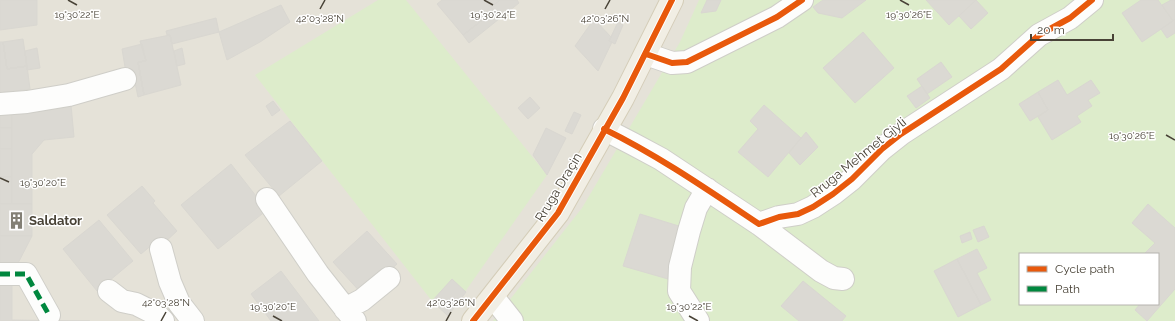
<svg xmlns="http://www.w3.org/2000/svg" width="1175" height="321" viewBox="0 0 1175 321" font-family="Raleway,sans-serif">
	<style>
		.residential { fill: #e5e2d8 }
		.green { fill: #ddeccb; fill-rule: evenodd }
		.building { fill: #dbd9d3; stroke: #d9d7d1 }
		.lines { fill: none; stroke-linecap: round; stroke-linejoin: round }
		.minor-casing { stroke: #cfcec8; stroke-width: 24 }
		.major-casing { stroke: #d4cdb8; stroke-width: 24 }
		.minor { stroke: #fdfdfc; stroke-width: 22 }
		.major { stroke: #f1eee4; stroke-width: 22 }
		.quiet { stroke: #00873e; stroke-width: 5; stroke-dasharray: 10 5; stroke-linecap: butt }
		.cycleway-casing { stroke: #fff; stroke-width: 8 }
		.cycleway { stroke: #e8590c; stroke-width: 6 }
		.ticks { fill: none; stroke: #484236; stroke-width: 1.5 }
		.labels { text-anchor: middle; stroke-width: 3; stroke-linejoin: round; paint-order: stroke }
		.street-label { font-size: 13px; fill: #484236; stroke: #fff }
		.poi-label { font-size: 13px; font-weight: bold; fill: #484236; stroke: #fff; text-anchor: start }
		.ticks-label { font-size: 10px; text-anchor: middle; fill: #484236; stroke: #fff; stroke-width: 3; stroke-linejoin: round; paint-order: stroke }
	</style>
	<rect width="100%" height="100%" fill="#f1f0eb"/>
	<path class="residential" d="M0,0H1175L1020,254V304L1106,321H0Z"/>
	<path class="green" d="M378,0H406L547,175L448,316L432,301L255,75Z
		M699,0H1175V321H493L582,208L680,42ZM1020,254H1158V304H1020Z"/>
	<path class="building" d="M0,0H37V25L0,30Z
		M442,0H500L491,7L494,11L463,35L437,4Z
		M500,0H517L519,3L469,43L463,35L494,11L491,7Z
		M707,0H721L716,11L701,13Z
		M823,0H866L842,18L818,13L813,7Z
		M926,0H976L949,25Z
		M976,0L988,13L971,29L959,16Z
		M1141,0H1158L1173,21L1142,42L1122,13Z
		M1171,0H1175V19L1173,21L1162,5Z
		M281,5L290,22L260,42L227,60L219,32Z
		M216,18L219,32L172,44L170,35H167L166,31Z
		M594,19L611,37L609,41L612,42L598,71L575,46Z
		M1175,19V33L1167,38L1161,29Z
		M618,22L623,25L615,44L609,41Z
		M863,32L894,68L855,103L823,68Z
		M170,35L181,85L144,95L138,62L146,61L140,41Z
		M23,39L27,66L7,69L3,42Z
		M0,42H3L7,69L27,66L30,89L0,93Z
		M142,44L146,61L138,62L144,95L138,97L133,73H126L122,49Z
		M37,48L40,68L27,70L25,51Z
		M182,48L185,64L177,66L174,51Z
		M941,62L952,77L927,94L917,79Z
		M1058,80L1067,95L1091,80L1100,93L1088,100L1092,106L1077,116L1081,122L1052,140L1038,117L1048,110L1038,92Z
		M922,86L930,98L916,108L907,96Z
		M1038,92L1048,110L1030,121L1019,104Z
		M530,97L540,108L528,119L518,108Z
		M273,101L280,110L272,116L266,106Z
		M71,105L74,137L44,140L32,154V204H12V111Z
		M764,105L801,138L768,177L738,152L758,129L750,121Z
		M0,111H12V128H0Z
		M574,112L581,115L572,134L565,131Z
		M290,121L322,161L279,196L245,155Z
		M0,128H12V149H0Z
		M546,128L566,138L547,175L533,155Z
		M806,132L818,147L800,165L789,153Z
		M0,149H12V177H0Z
		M231,164L267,210L218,249L181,205Z
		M0,177H12V204H0Z
		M142,186L155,201L153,203L177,231L164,243L160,238L141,254L107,215Z
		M0,204H32V236H0Z
		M1148,204L1175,228V289L1147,321L1135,310L1140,304H1158V254H1144L1155,243L1132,223Z
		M640,214L682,227L668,279L623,266Z
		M99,220L133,261L97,291L63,249Z
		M984,226L989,237L978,242L973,230Z
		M367,231L397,264L363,295L333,262Z
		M970,232L972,239L962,243L960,236Z
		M0,236H32L14,271H0Z
		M977,249L987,268L977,273L991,300L981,305L957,259Z
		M957,259L981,305L958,317L934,271Z
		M281,271L319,321H271L251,294Z
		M12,279V320L90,321H0V280Z
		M452,279L466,292L448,316L432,301Z
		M803,281L846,316L842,321H799L781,306Z"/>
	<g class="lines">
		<defs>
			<path id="minor" d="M646,54L672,63L687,62L777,17L802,0
				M0,104L27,102L69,95L125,79
				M604,129L633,144L661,159L759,224L821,271L834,278L843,279
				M267,199L318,274L355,321
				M759,224L779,217L798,214L813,207L833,194L852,179L882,149L901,134L1001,69L1039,35L1070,18L1092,0
				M161,249L170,282L179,303L193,321
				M0,274H26L49,315
				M109,291L122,301L136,304L156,314L163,321
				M493,297L512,321
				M345,309L362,300L389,278
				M698,321L679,291L680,267L689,231L696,208L707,189"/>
			<path id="major" d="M473,321L558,213L623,98L672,0"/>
		</defs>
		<use href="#minor" class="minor-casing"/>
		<use href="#major" class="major-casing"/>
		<use href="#minor" class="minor"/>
		<use href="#major" class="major"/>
		<path class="quiet" d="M0,274H26L49,315"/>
		<defs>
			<path id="cycleway" d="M646,54L672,63L687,62L777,17L802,0
				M604,129C659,156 708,190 759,224L779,217L798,214L813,207L833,194L852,179L882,149L901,134L1001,69L1039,35L1070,18L1092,0
				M473,321L558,213L623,98L672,0"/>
		</defs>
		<use href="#cycleway" class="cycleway-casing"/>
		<use href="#cycleway" class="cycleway"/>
	</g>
	<path class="ticks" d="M68,0L77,5M484,0L493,5M900,0L909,5M320,9L325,0M605,9L610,0M1166,135L1175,140M0,178L9,182M273,316L282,321M689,316L698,321M161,321L166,312M446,321L451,312"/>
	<defs>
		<symbol id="building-bare" viewBox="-9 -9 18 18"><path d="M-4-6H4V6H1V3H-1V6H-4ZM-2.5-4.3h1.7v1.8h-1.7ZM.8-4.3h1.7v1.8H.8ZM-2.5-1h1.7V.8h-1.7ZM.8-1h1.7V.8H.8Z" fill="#837f75" stroke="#fff" stroke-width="2.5" paint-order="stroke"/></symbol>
	</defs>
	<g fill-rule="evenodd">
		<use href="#building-bare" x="4" y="208" width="25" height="25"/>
	</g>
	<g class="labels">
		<g class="street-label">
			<text transform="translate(858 157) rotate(-39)" y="5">Rruga Mehmet Gjyli</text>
			<text transform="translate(558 187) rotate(-59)" y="5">Rruga Draçin</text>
		</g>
		<g class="poi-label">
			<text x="29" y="225">Saldator</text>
		</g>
	</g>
	<g class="ticks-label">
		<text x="493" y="18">19°30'24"E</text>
		<text x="77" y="18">19°30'22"E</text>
		<text x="909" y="18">19°30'26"E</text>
		<text x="320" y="22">42°03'28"N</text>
		<text x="605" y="22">42°03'26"N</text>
		<text x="1132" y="139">19°30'26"E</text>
		<text x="43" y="186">19°30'20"E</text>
		<text x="166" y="306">42°03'28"N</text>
		<text x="451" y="306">42°03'26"N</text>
		<text x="273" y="310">19°30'20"E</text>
		<text x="689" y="310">19°30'22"E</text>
	</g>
	<rect x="1019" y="253" width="140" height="52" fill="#ffffff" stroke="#b6b3af"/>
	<rect x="1027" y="266" width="20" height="6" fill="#e8590c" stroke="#b6b3af"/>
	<text x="1055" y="273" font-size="12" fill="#484236">Cycle path</text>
	<rect x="1027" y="286" width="20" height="6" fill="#00873e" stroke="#b6b3af"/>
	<text x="1055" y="293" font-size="12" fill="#484236">Path</text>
	<path d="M1031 34v6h82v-6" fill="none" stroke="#484236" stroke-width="2"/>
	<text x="1037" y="34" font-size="12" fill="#484236" stroke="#ffffff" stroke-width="3" paint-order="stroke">20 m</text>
</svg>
